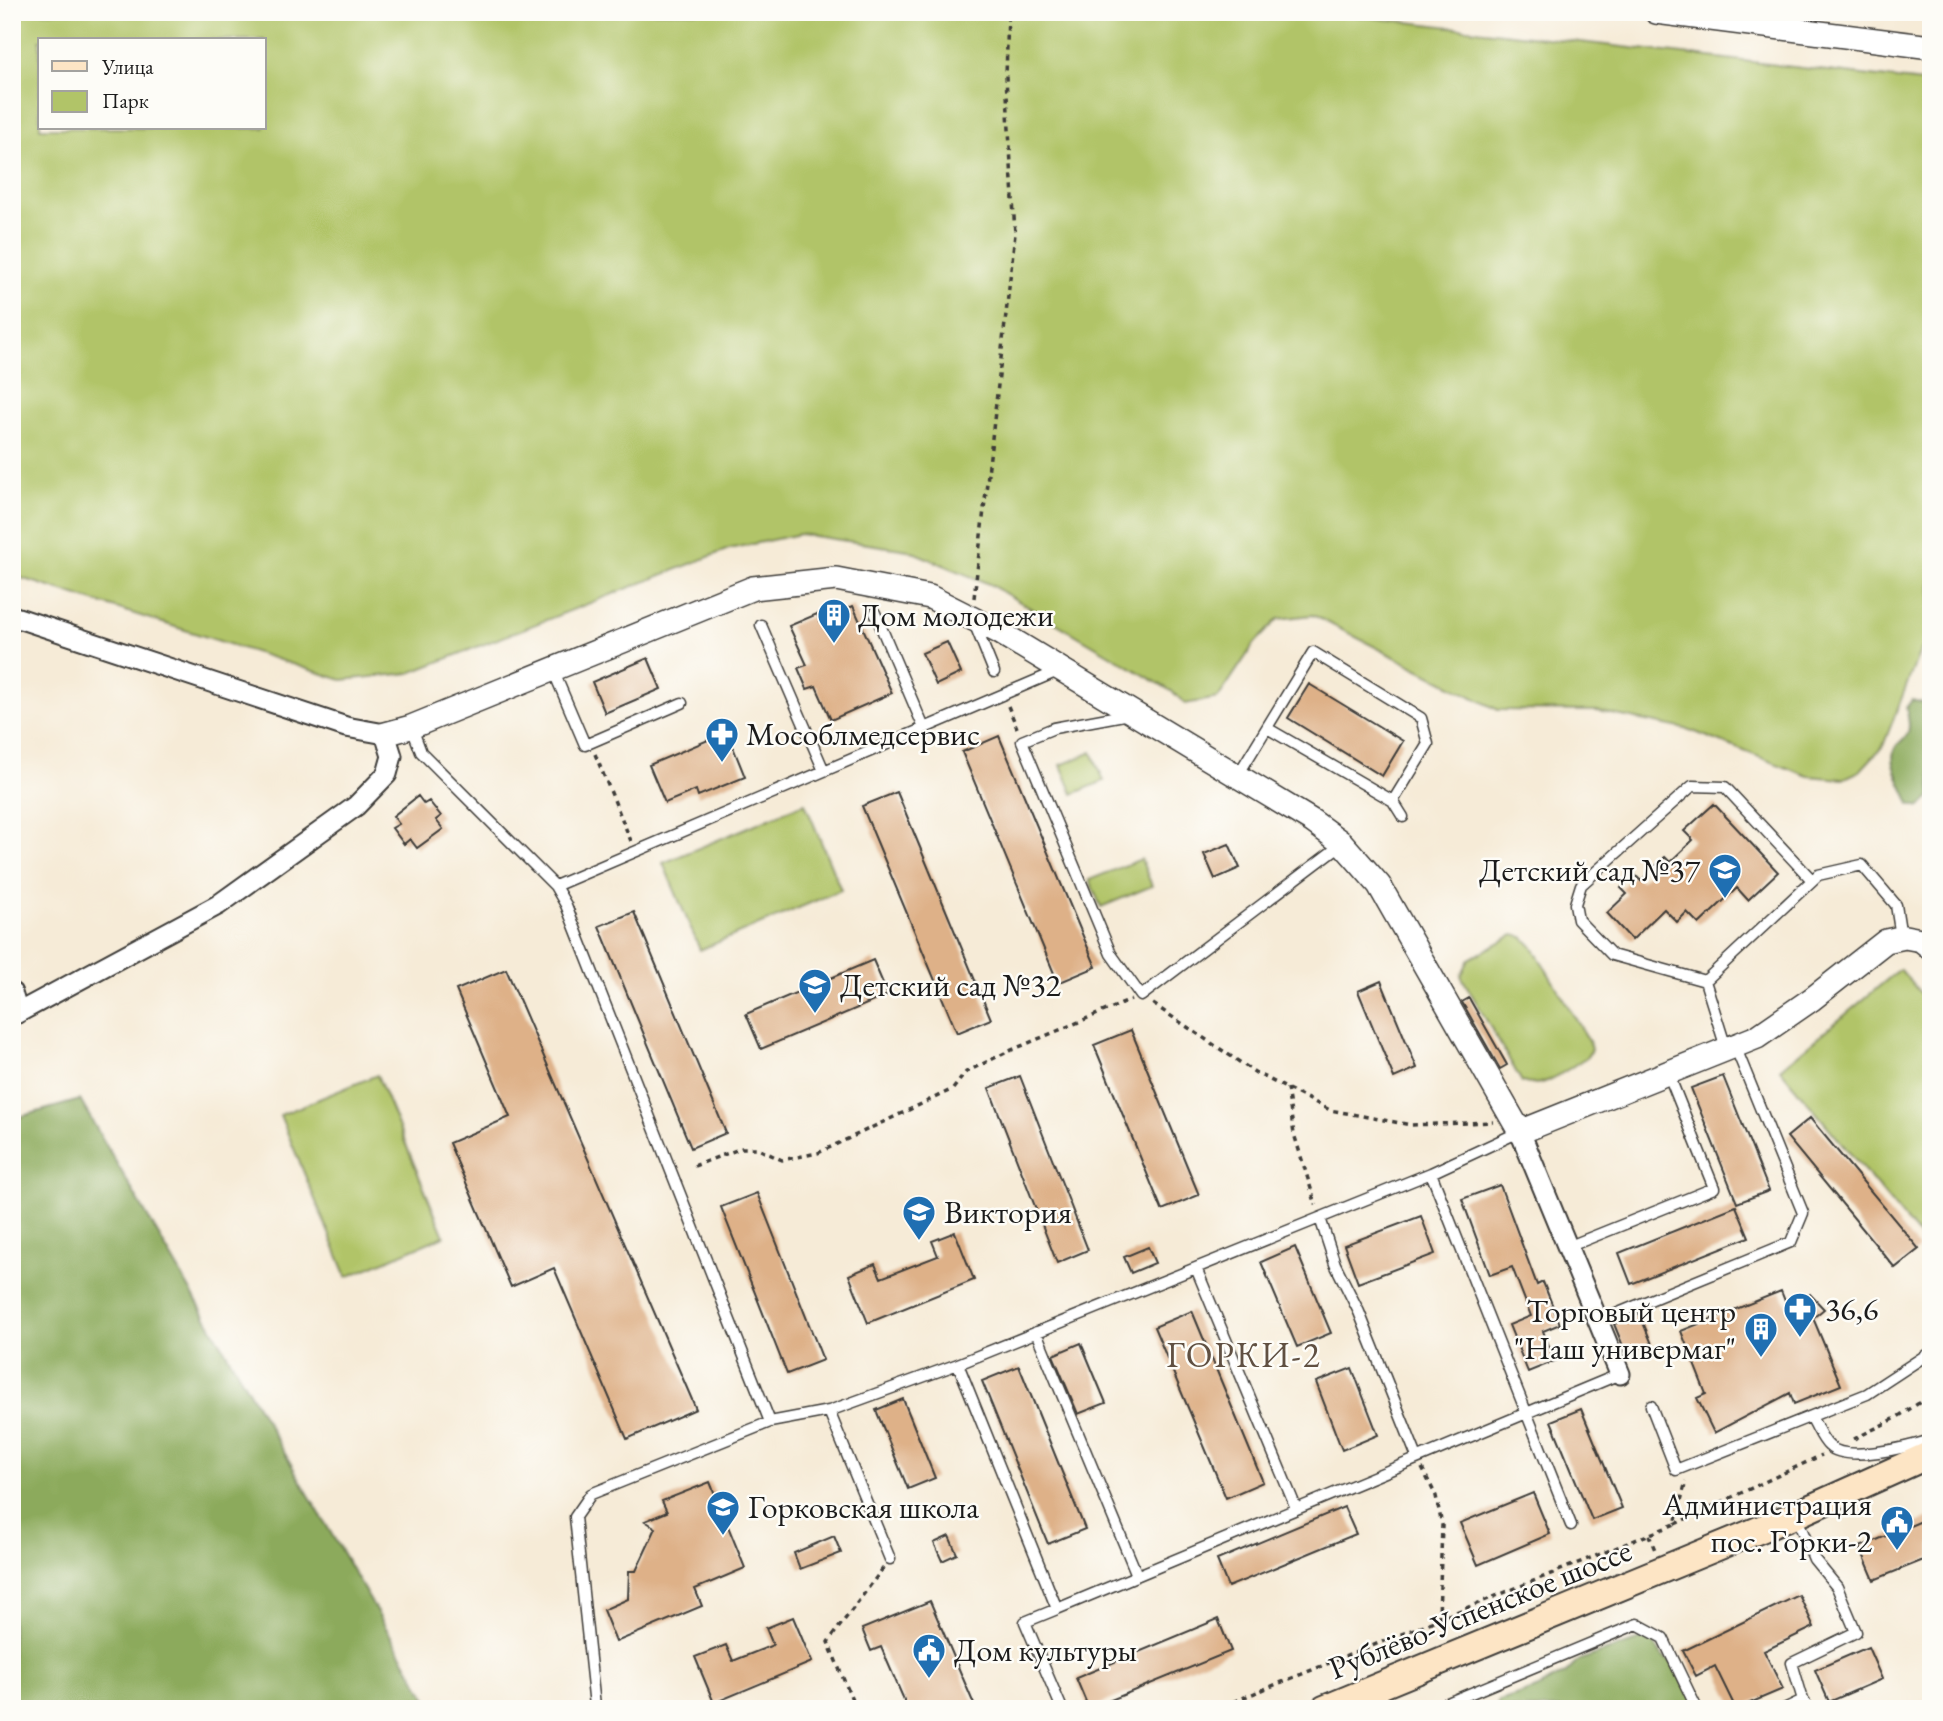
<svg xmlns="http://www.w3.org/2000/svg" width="1943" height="1721" viewBox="0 0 1943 1721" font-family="'EB Garamond',serif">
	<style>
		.green { fill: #b1c468; stroke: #667042; stroke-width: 2; fill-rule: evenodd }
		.forest { fill: #8caa5c; stroke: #54633c; stroke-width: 2 }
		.building { fill: #deb188 }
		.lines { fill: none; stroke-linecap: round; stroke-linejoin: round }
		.service-casing { stroke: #3d3b38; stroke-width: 13 }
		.minor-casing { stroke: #3d3b38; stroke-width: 23 }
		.tertiary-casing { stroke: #3d3b38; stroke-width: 26 }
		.secondary-casing { stroke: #3d3b38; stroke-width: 30 }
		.path { stroke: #3d3b38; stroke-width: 3.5; stroke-dasharray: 5 5; stroke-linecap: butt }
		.service { stroke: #fff; stroke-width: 10 }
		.minor { stroke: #fff; stroke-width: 19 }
		.tertiary { stroke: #fff; stroke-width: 23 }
		.secondary { stroke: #fde5c5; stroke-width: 26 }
		.labels { text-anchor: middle; stroke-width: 5; stroke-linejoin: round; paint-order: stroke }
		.poi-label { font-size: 32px; fill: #1c1c1c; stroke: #fdfcf7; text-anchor: start }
		.street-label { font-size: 32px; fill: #1c1c1c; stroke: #fdfcf7 }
		.quarter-label { font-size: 35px; letter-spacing: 2px; fill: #605042; stroke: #fdfcf7 }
	</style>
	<rect width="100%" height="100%" fill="#fdfcf7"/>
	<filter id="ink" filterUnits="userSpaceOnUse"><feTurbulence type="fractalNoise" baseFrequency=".0143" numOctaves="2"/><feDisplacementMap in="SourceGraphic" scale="14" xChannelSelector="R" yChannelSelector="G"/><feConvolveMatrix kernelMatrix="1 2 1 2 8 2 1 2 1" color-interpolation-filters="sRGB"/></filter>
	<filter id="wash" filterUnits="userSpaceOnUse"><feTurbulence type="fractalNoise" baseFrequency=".00686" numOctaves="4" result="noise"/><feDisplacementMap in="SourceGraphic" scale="28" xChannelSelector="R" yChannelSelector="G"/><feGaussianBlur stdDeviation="1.57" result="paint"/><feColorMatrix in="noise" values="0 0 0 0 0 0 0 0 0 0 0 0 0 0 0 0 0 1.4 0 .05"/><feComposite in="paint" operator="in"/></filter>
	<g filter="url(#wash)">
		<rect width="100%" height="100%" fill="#f6ebd7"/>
		<path class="green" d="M12,12H1322L1931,83V641L1920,651L1883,746L1860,771L1843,779L1808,776L1690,730L1597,711L1498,710L1313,615L1278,619L1255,643L1218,698L1185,704L1173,692L989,584L908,550L800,534L729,549L410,673L342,680L12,575ZM264,40V128H40V40Z
			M1092,752L1104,781L1073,794L1061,765Z
			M805,803L841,890L700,950L663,863Z
			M1141,859L1152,886L1101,907L1089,880Z
			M1513,935L1523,937L1532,946L1589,1041L1591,1050L1587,1057C1568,1068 1544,1091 1522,1082L1461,976L1469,959Z
			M1900,969L1931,1006V1251L1780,1069Z
			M377,1075L444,1236L347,1277L280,1115Z"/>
		<path class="forest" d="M1912,700L1931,705V797L1920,807L1910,804C1905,790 1893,771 1893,757C1894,734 1917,747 1906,708Z
			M80,1100L433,1709H12V1119Z
			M1643,1639L1653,1642L1663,1657L1680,1666L1707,1705L1705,1709H1495L1499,1701L1534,1690L1566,1673L1579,1660Z"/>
		<g id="blocks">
			<path class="building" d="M853,606L892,693L831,720L816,686L807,689L798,668L807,665L789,626L817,614L820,621Z
				M947,642L961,673L936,685L922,653Z
				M648,658L661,689L605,713L592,682Z
				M1309,684L1403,741L1382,776L1288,718Z
				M727,732L745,777L698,796L696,790L665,803L649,765Z
				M999,736L1096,967L1058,983L962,752Z
				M897,792L991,1019L957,1033L862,806Z
				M418,796L424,804L429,801L441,816L436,820L443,829L417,848L410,839L404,844L392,828L399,824L393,816Z
				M1714,804L1778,872L1748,900L1737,888L1699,924L1687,912L1677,922L1664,909L1632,940L1607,913L1627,894L1621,888L1635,875L1641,881L1665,857L1670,862L1693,840L1684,831Z
				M1229,844L1240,868L1215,879L1204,854Z
				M634,912L726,1133L691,1148L599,926Z
				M873,960L888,995L761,1049L746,1014Z
				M506,969L696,1409L627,1439L554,1268L511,1287L449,1143L510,1117L456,990Z
				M1381,981L1417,1068L1394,1078L1358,991Z
				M1469,998L1507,1065L1500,1069L1462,1002Z
				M1131,1030L1199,1195L1162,1210L1094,1045Z
				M1020,1076L1088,1250L1057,1263L989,1088Z
				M1723,1076L1769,1191L1737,1203L1691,1088Z
				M1810,1118L1919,1249L1895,1268L1787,1137Z
				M1500,1185L1537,1285L1543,1282L1560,1324L1543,1331L1555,1361L1528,1372L1509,1325L1531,1316L1512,1267L1490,1275L1462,1199Z
				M757,1193L823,1360L787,1374L721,1207Z
				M1736,1206L1749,1237L1631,1284L1619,1253Z
				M1421,1216L1435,1254L1358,1283L1344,1245Z
				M955,1232L974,1280L868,1323L849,1275L875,1264L881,1278L938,1256L932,1241Z
				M1148,1247L1155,1263L1131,1273L1124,1257Z
				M1295,1247L1331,1333L1297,1347L1261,1262Z
				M1781,1291L1789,1311L1810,1294L1824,1309L1813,1318L1841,1385L1794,1404L1790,1393L1714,1433L1697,1398L1706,1394L1681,1331Z
				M1192,1311L1263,1482L1226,1498L1154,1327Z
				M1639,1313L1652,1344L1625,1351L1614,1324Z
				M1081,1343L1106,1403L1078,1414L1053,1355Z
				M1019,1366L1085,1529L1048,1544L982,1381Z
				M1352,1368L1378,1435L1342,1450L1316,1382Z
				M903,1399L935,1478L908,1489L876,1410Z
				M1581,1409L1622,1508L1592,1520L1551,1421Z
				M710,1482L745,1568L695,1589L702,1606L616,1642L603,1610L628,1599L629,1571H636L656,1528L645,1521L667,1512L662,1501Z
				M1533,1493L1550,1534L1478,1565L1460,1523Z
				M1344,1507L1356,1534L1228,1587L1217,1560Z
				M1931,1517V1557L1874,1580L1860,1547Z
				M834,1536L841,1553L800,1569L794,1553Z
				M949,1536L957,1554L942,1561L934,1543Z
				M1799,1595L1814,1627L1764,1651L1783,1689L1736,1709L1715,1666L1696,1676L1683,1651Z
				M930,1601L976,1709H908L881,1647L871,1651L862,1629Z
				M793,1617L812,1662L714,1703L695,1657L726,1645L733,1661L773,1645L766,1628Z
				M1218,1619L1231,1651L1089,1709L1076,1678Z
				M1868,1647L1882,1679L1829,1702L1815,1670Z"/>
		</g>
	</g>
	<g filter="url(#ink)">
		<use href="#blocks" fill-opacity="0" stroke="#3d3b38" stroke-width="2"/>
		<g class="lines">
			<defs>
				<path id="service" d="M875,613L924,728
					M761,625L824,771
					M975,625L994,672
					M553,670L585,745L682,703
					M1129,714L1054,728L1022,741L1111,954L1141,996L1342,844
					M412,728L421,752L555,886L566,905L770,1422
					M1267,728L1393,801
					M1238,775L1313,652L1421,718L1428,744L1393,801L1403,817
					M555,886L1058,671
					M1705,981L1612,955L1578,920L1575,904L1581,885L1692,786L1725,787L1812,880
					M1726,1048L1705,981L1818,875L1862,865L1896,905L1901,937
					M1431,1173L1571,1525
					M1320,1218L1335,1264L1359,1312L1417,1457
					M1570,1246L1714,1188L1668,1073
					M1196,1268L1296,1508
					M1599,1321L1791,1242L1803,1213L1735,1046
					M1036,1332L1137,1575
					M958,1364L1057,1609L1620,1374
					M1651,1406L1676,1470L1867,1394L1931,1352
					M829,1411L890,1559
					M1811,1417C1817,1426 1821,1439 1829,1446C1846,1463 1909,1447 1931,1440
					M1796,1516L1814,1559L1837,1587L1856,1632L1792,1663L1803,1700L1809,1709
					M1057,1609L1025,1622L1062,1709
					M1378,1687L1386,1709
					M598,1709L595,1706L575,1517L591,1494L770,1422L829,1411L958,1364L1431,1173L1519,1132
					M1433,1709L1637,1624L1663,1638L1697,1709
					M1784,1709L1803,1700"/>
				<path id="minor" d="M12,616L346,727L385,734L392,756L387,774L356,806L218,905L12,1016
					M12,993L18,1013
					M1520,1132L1620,1374"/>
				<path id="tertiary" d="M1656,12L1931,47
					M385,734L411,727L753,588L836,579L930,597L999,632L1312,821L1342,843L1379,885L1520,1132L1757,1037L1812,999L1886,941L1905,937L1921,940L1931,948"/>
				<path id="secondary" d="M1324,1709L1795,1515L1931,1454"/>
			</defs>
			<use href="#service" class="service-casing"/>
			<use href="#minor" class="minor-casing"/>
			<use href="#tertiary" class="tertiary-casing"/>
			<use href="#secondary" class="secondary-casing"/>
			<path class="path" d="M974,598L1015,234L1006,77L1008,12
				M1008,706L1017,728
				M595,754L631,841
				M1153,1004L1256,1073L1330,1110L1411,1125L1493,1122
				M1287,1088L1294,1134L1316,1205
				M694,1166L742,1148H756L782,1160L818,1153L953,1089L966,1072L1007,1052L1131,1000
				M1854,1439L1896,1418L1931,1395
				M1422,1468L1436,1496L1442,1525L1439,1618
				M1675,1524L1822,1455
				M1649,1535L1655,1550
				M856,1709L828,1642L884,1567
				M1215,1709L1675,1524L1686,1481"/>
			<use href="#service" class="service"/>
			<use href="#minor" class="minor"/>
			<use href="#tertiary" class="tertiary"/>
			<use href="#secondary" class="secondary"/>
		</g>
	</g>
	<defs>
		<symbol id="building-pin" viewBox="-11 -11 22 30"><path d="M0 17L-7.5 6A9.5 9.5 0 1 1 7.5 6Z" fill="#1f6fb2" stroke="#fdfcf7"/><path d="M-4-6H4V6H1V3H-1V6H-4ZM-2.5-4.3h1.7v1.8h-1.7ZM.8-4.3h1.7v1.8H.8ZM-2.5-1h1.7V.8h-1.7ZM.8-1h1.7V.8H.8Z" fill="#fff"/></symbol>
		<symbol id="pharmacy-pin" viewBox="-11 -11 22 30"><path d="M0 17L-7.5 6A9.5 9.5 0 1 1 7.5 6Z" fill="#1f6fb2" stroke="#fdfcf7"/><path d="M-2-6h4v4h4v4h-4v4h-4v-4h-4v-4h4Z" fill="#fff"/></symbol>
		<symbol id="school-pin" viewBox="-11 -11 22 30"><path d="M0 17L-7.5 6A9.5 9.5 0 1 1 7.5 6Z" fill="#1f6fb2" stroke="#fdfcf7"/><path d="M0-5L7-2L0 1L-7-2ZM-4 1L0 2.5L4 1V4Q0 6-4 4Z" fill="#fff"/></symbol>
		<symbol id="civic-pin" viewBox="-11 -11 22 30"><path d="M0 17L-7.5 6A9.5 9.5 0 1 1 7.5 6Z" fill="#1f6fb2" stroke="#fdfcf7"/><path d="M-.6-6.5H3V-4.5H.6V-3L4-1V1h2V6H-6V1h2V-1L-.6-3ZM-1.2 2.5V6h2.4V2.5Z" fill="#fff"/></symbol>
	</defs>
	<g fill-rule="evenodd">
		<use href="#building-pin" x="815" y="596" width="38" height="52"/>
		<use href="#pharmacy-pin" x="703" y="715" width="38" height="52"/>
		<use href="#school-pin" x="1706" y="851" width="38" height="52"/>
		<use href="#school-pin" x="796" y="966" width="38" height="52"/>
		<use href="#school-pin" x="900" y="1193" width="38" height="52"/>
		<use href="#pharmacy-pin" x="1781" y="1290" width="38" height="52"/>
		<use href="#building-pin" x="1742" y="1310" width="38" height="52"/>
		<use href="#school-pin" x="704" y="1488" width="38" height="52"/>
		<use href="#civic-pin" x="1878" y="1503" width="38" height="52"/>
		<use href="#civic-pin" x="910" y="1631" width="38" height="52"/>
	</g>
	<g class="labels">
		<g class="poi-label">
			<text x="858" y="626">Дом молодежи</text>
			<text x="746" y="745">Мособлмедсервис</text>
			<text x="1700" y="881" text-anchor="end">Детский сад №37</text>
			<text x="840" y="996">Детский сад №32</text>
			<text x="944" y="1223">Виктория</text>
			<text x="1825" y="1320">36,6</text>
			<text x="1736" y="1322" text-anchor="end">Торговый центр<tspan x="1736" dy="37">"Наш универмаг"</tspan></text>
			<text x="1872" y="1515" text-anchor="end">Администрация<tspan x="1872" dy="37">пос. Горки-2</tspan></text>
			<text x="748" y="1518">Горковская школа</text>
			<text x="954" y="1661">Дом культуры</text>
		</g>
		<g class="street-label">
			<text transform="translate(1480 1609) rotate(-22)" y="11">Рублёво-Успенское шоссе</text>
		</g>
		<g class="quarter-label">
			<text x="1244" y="1367">ГОРКИ-2</text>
		</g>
	</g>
	<rect width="1943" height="1721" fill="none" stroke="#fdfcf7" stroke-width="42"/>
	<rect x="38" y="38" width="228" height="91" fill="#fdfcf7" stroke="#a3a29f" stroke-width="2"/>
	<rect x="52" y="61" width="35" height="10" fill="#fde5c5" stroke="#a3a29f" stroke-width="2"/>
	<text x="102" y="74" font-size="21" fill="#1c1c1c">Улица</text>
	<rect x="52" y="91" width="35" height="21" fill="#b1c468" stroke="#a3a29f" stroke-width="2"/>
	<text x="102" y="108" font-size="21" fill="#1c1c1c">Парк</text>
</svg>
